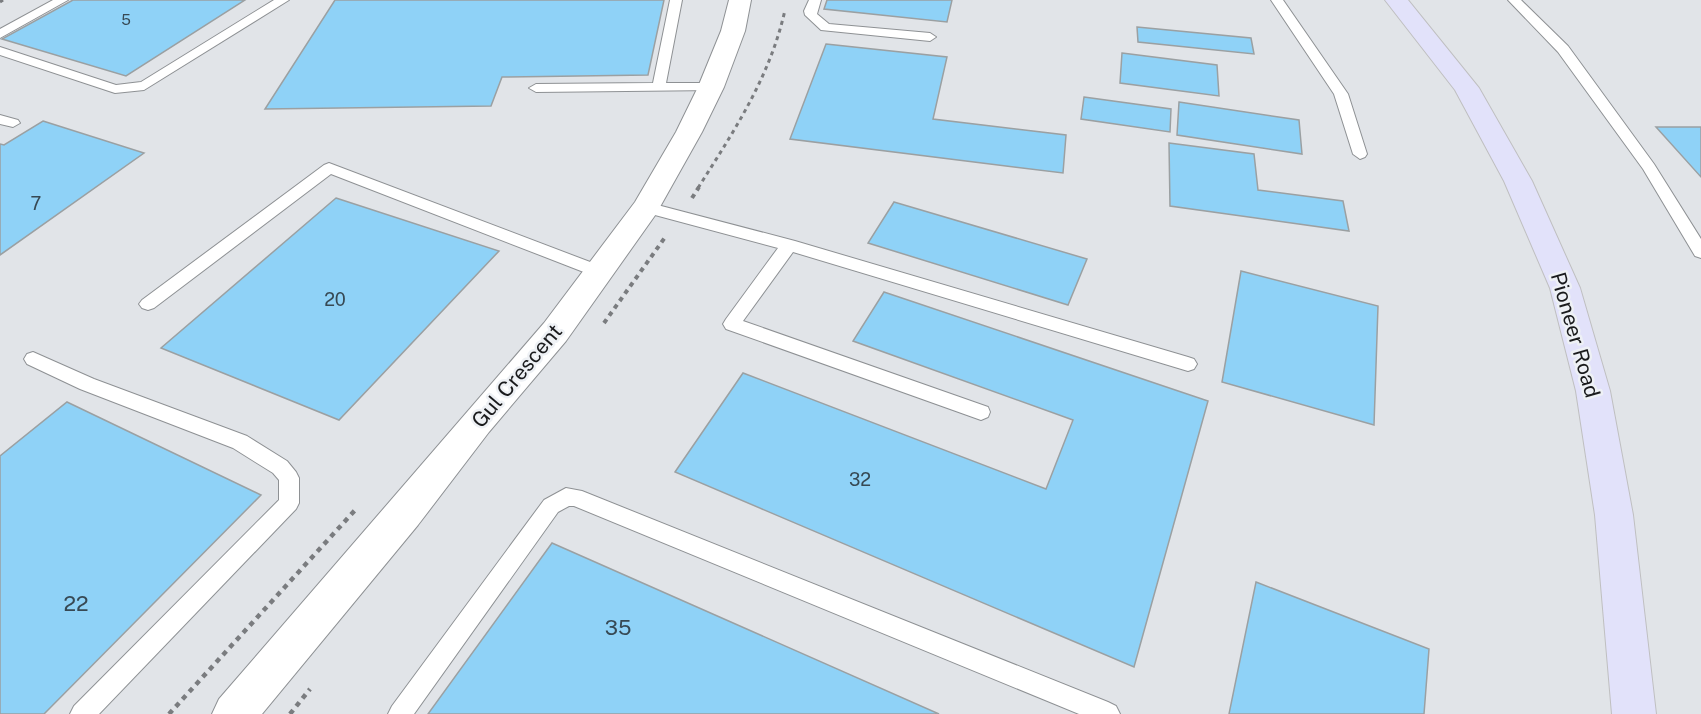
<svg xmlns="http://www.w3.org/2000/svg" width="1701" height="714" viewBox="0 0 1701 714" font-family="'Public Sans',sans-serif">
	<style>
		.building { fill: #8fd2f7; stroke: #9ba0a2; stroke-width: 1.5 }
		.lines { fill: none; stroke-linecap: round; stroke-linejoin: round }
		.lane-casing { stroke: #8e9194; stroke-width: 2 }
		.street-casing { stroke: #8e9194; stroke-width: 2 }
		.primary-casing { stroke: #bfbfc0; stroke-width: 2 }
		.path-far2 { stroke: #7a7c7f; stroke-width: 3; stroke-dasharray: 4 4; stroke-linecap: butt }
		.path-far1 { stroke: #7a7c7f; stroke-width: 4; stroke-dasharray: 4.5 4.5; stroke-linecap: butt }
		.path { stroke: #7a7c7f; stroke-width: 4.5; stroke-dasharray: 5 5; stroke-linecap: butt }
		.lane { fill: #fff; fill-rule: evenodd }
		.street { fill: #fff; fill-rule: evenodd }
		.primary { fill: #e2e2fa; fill-rule: evenodd }
		.labels { text-anchor: middle; stroke-width: 5; stroke-linejoin: round; paint-order: stroke }
		.far-number-label { font-size: 15px; fill: #374954 }
		.number-label { font-size: 18px; fill: #374954 }
		.street-label { font-size: 21px; fill: #1a1b1d; stroke: #eef1f5 }
		.near-number-label { font-size: 21px; fill: #374954 }
	</style>
	<rect width="100%" height="100%" fill="#e1e4e8"/>
	<path class="building" d="M73,0H245L126,76L2,39Z
		M335,0H664L648,75L502,77L491,106L265,109Z
		M827,0H952L947,22L824,9Z
		M1137,27L1251,38L1254,54L1138,42Z
		M826,44L947,57L933,119L1066,135L1063,173L790,139Z
		M1122,53L1217,65L1219,96L1120,83Z
		M1084,97L1171,109L1170,132L1081,119Z
		M1179,102L1299,120L1302,154L1177,135Z
		M43,121L144,153L0,255V144L4,145Z
		M1656,127H1701V177Z
		M1169,143L1254,154L1258,190L1343,201L1349,231L1170,206Z
		M336,198L499,251L339,420L161,348Z
		M894,202L1087,259L1068,305L868,243Z
		M1241,271L1378,306L1374,425L1222,382Z
		M884,292L1208,401L1134,667L675,472L743,373L1046,489L1073,420L853,341Z
		M67,402L261,495L44,714H0V456Z
		M552,543L939,714H428Z
		M1256,582L1429,649L1424,714H1229Z"/>
	<g class="lines">
		<defs>
			<path id="lane" d="M53,0H68L0,38V29Z
				M274,0H289L144,90L115,93L0,55V47L116,85L141,82Z
				M670,0H682L666,83H711L718,87L716,90L536,92L529,88L536,84L653,83Z
				M809,0H821L817,14L829,24L930,33L936,37L930,41L821,30L805,15L804,11Z
				M1271,0H1283L1348,94L1367,154L1365,157L1360,159L1353,154L1334,94Z
				M1508,0H1521L1568,46L1654,164L1701,239V258L1695,256L1643,169L1558,52Z
				M0,115L18,120L20,123L13,127L0,124Z
				M329,163L606,268L608,272L606,276H594L331,174L154,308L148,310L142,308L139,304L142,300L324,165Z
				M646,202L795,241L1188,357L1194,359L1197,364L1194,369L1188,371L793,252L743,321L988,407L990,412L988,417L981,420L726,329L723,324L726,319L778,248L640,211L638,207L640,203Z
				M33,352L94,379L247,436L287,461L296,472L299,478V503L296,509L99,714H70L74,706L279,500V480L273,473L233,448L80,389L27,364L24,359L27,354Z
				M566,488L582,491L1108,702L1116,706L1120,714H1079L574,506H569L558,512L414,714H388L392,706L544,500Z"/>
			<path id="street" d="M729,0H751L745,31L724,87L702,132L656,214L566,341L489,432L418,525L262,714H212L219,699L544,323L635,202L676,132L698,87L721,31Z"/>
			<path id="primary" d="M1385,0H1408L1479,88L1532,181L1580,288L1610,391L1633,515L1656,714H1612L1595,515L1576,391L1550,288L1504,181L1455,90Z"/>
		</defs>
		<use href="#lane" class="lane-casing"/>
		<use href="#street" class="street-casing"/>
		<use href="#primary" class="primary-casing"/>
		<path class="path-far2" d="M0,2L3,0
			M698,188C734,131 770,77 785,10"/>
		<path class="path-far1" d="M692,198L699,187
			M604,323L666,236"/>
		<path class="path" d="M169,714L357,508
			M290,714L310,689"/>
		<use href="#lane" class="lane"/>
		<use href="#street" class="street"/>
		<use href="#primary" class="primary"/>
	</g>
	<g class="labels">
		<g class="far-number-label">
			<text x="126" y="25">5</text>
		</g>
		<g class="number-label">
			<text x="36" y="210">7</text>
			<text x="335" y="306">20</text>
			<text x="860" y="486">32</text>
		</g>
		<g class="street-label">
			<text transform="translate(1575 335) rotate(74)" y="7">Pioneer Road</text>
			<text transform="translate(517 376) rotate(-50)" y="7">Gul Crescent</text>
		</g>
		<g class="near-number-label">
			<text x="76" y="611">22</text>
			<text x="618" y="635">35</text>
		</g>
	</g>
</svg>
